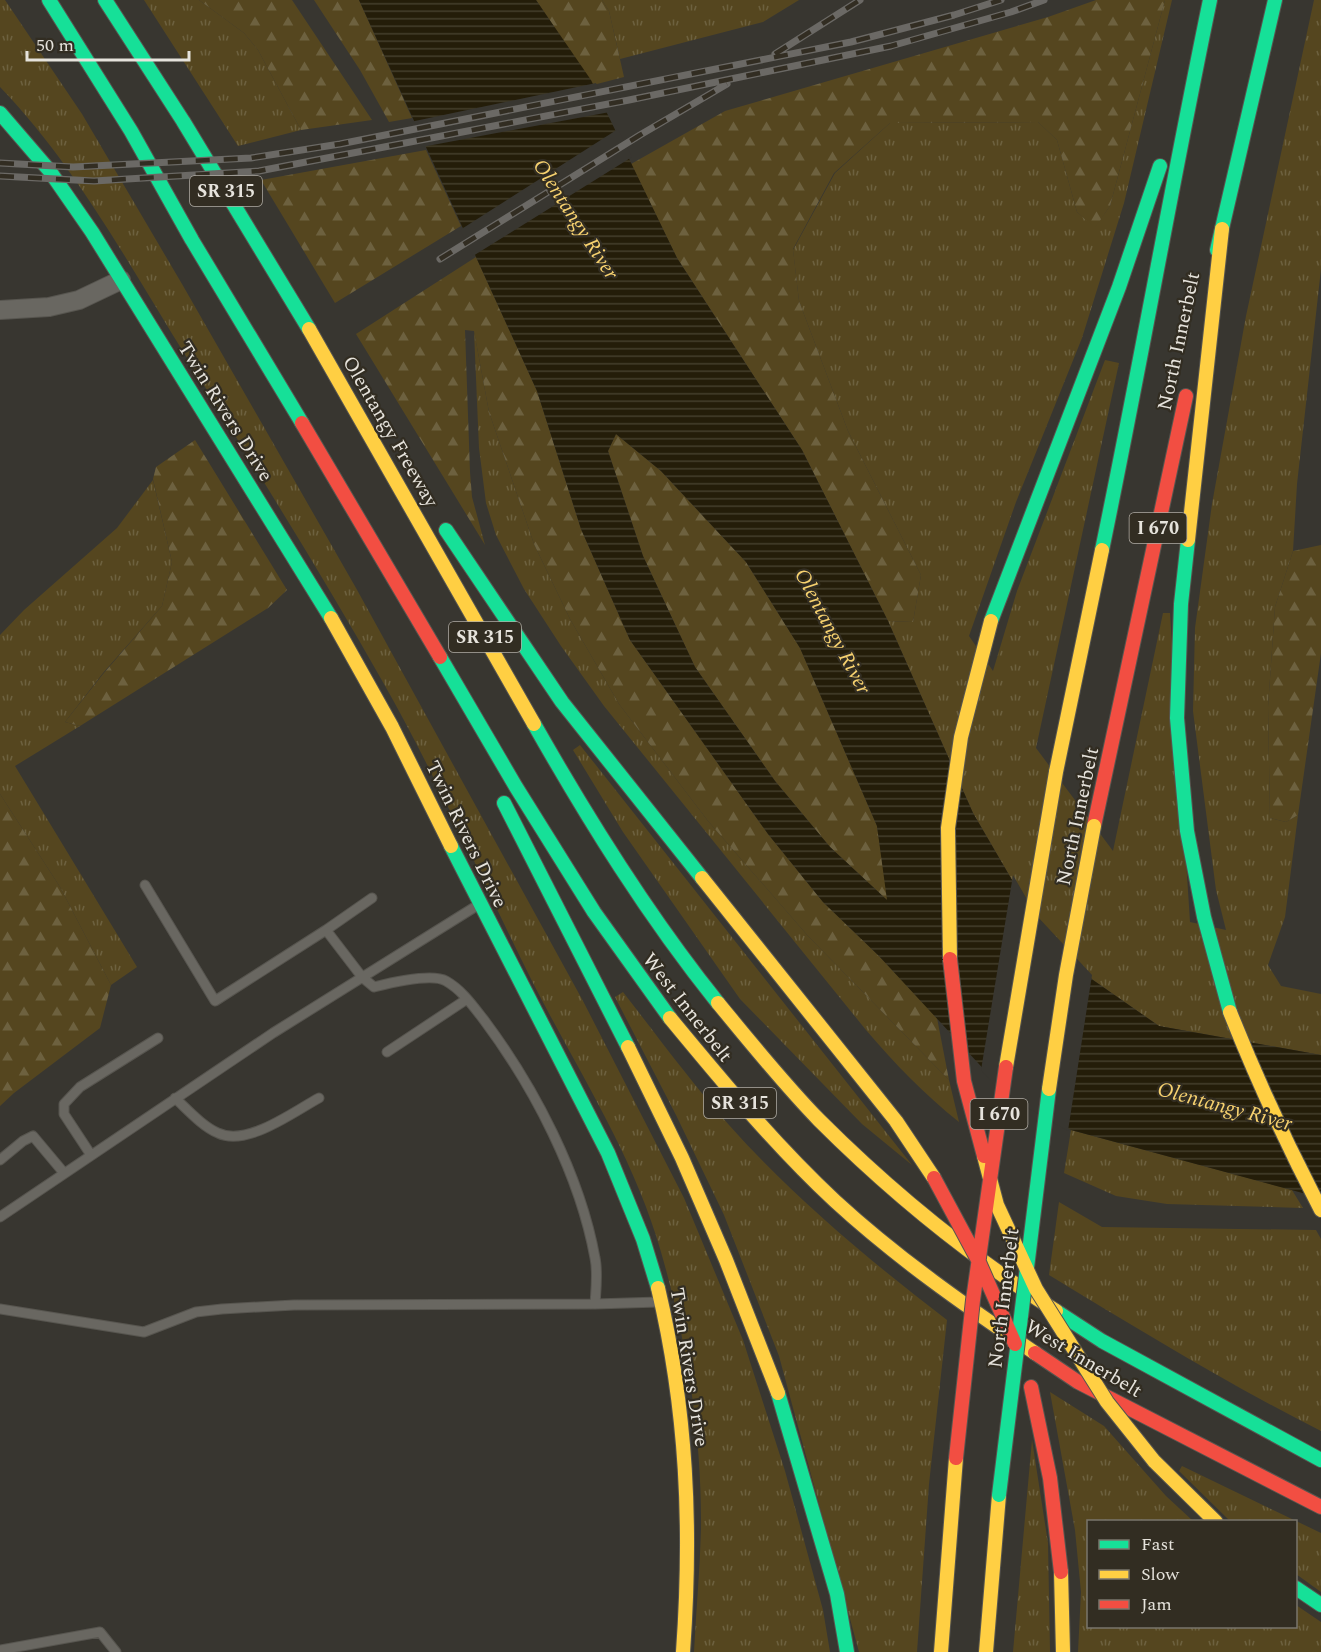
<svg xmlns="http://www.w3.org/2000/svg" width="1321" height="1652" viewBox="0 0 1321 1652" font-family="Spectral,serif">
	<style>
		.grass { fill: url(#grass-tufts) }
		.forest { fill: url(#forest-firs) }
		.water { fill: url(#water-rules); fill-rule: evenodd }
		.pier { fill: #383630 }
		.lines { fill: none; stroke-linecap: round; stroke-linejoin: round }
		.lane-casing { stroke: #57554f; stroke-width: 11 }
		.street-casing { stroke: #57554f; stroke-width: 20 }
		.fast-casing { stroke: #57554f; stroke-width: 16 }
		.slow-casing { stroke: #57554f; stroke-width: 16 }
		.jam-casing { stroke: #57554f; stroke-width: 16 }
		.lane { stroke: #696761; stroke-width: 9 }
		.street { stroke: #696761; stroke-width: 18 }
		.fast { stroke: #16e098; stroke-width: 14 }
		.slow { stroke: #ffcf43; stroke-width: 14 }
		.jam { stroke: #f24e42; stroke-width: 14 }
		.rail-casing { stroke: #6b6965; stroke-width: 7 }
		.rail { stroke: #322d22; stroke-width: 4.5; stroke-dasharray: 14; stroke-linecap: butt }
		.fast-bridge-casing { stroke: #57554f; stroke-width: 16; stroke-linecap: butt }
		.slow-bridge-casing { stroke: #57554f; stroke-width: 16; stroke-linecap: butt }
		.jam-bridge-casing { stroke: #57554f; stroke-width: 16; stroke-linecap: butt }
		.fast-bridge { stroke: #16e098; stroke-width: 14 }
		.slow-bridge { stroke: #ffcf43; stroke-width: 14 }
		.jam-bridge { stroke: #f24e42; stroke-width: 14 }
		.labels { text-anchor: middle; stroke-width: 4.5; stroke-linejoin: round; paint-order: stroke }
		.shield { fill: #322d22; stroke: #b0aca4; stroke-width: 1.5 }
		.shield-label { font-size: 18px; font-weight: bold; fill: #e6e3dc }
		.street-label { font-size: 20px; fill: #e6e3dc; stroke: #322d22 }
		.water-label { font-size: 21px; font-style: italic; fill: #f6d16f; stroke: #322d22 }
	</style>
	<defs>
		<pattern id="grass-tufts" width="24" height="20" patternUnits="userSpaceOnUse" patternTransform="scale(1.5)"><rect width="24" height="20" fill="#55461f"/><path d="M3 7l-1-3M5 7V3M7 7l1-3M15 17l-1-3M17 17v-4M19 17l1-3" fill="none" stroke="#6d613f"/></pattern>
		<pattern id="forest-firs" width="22" height="20" patternUnits="userSpaceOnUse" patternTransform="scale(1.5)"><rect width="22" height="20" fill="#55461f"/><path d="M5 1l3.5 6h-7zM16 11l3.5 6h-7z" fill="#6d613f"/></pattern>
		<pattern id="water-rules" width="6" height="5" patternUnits="userSpaceOnUse" patternTransform="scale(1.5)"><rect width="6" height="5" fill="#241d09"/><path d="M0 2.5h6" fill="none" stroke="#443e2c"/></pattern>
	</defs>
	<rect width="100%" height="100%" fill="#383630"/>
	<path class="grass" d="M0,0H5L82,114L182,284L356,588L583,1001L684,1198L743,1340L785,1471L823,1610L830,1652H694C696,1611 700,1570 701,1529C702,1435 687,1342 661,1252C634,1156 578,1071 533,983C483,883 439,781 384,684C322,574 255,468 189,361C130,267 77,167 0,87Z
		M144,0H199L244,33L258,50L301,130L238,146Z
		M602,0H799L763,22L620,59L609,11Z
		M1165,0H1172L1124,203L1082,338L1016,502L969,636L993,671L1017,591L1105,360L1119,363L1036,748L1113,851L1163,613H1170L1190,922L1226,930L1216,890L1193,711L1195,628L1212,504L1246,316L1314,0H1321V269L1297,484L1293,551L1275,607L1268,707L1270,818L1286,822L1298,815L1285,917L1268,965L1281,986L1321,994V1055L1159,1026L1093,980L1033,916L973,813L888,621L913,622L921,575L848,431L799,301L793,250L835,173L890,123L1038,122L1057,140L1077,212L1095,227L1110,206Z
		M474,331L489,412L534,544L570,619L619,704L708,821L808,936L949,1080L959,1122C924,1094 895,1064 866,1030L604,706L561,646L524,589L496,535L486,503L479,448Z
		M153,480L172,562L162,606L103,673L65,722L80,726L15,766L137,967L111,985L60,887L0,794V635L24,610L117,528Z
		M580,745L912,1165L862,1124L740,999L623,832L573,750Z
		M623,992C658,1037 691,1082 729,1125C794,1198 870,1261 947,1320L929,1484L917,1652H859L779,1356L724,1215L676,1115L615,997Z
		M1071,1130L1292,1190L1303,1208L1167,1204L1116,1196L1064,1173Z
		M1059,1202L1102,1227L1316,1230L1321,1239V1431C1228,1384 1138,1329 1049,1275Z
		M1050,1392L1104,1426L1166,1496L1193,1521L1088,1522V1626H1296V1605L1321,1622V1652H1078L1081,1592L1075,1530Z
		M1032,1440L1048,1543L1050,1652H1013Z
		M1182,1466L1321,1533V1592L1296,1574V1522L1230,1521L1179,1471Z"/>
	<path class="forest" d="M199,0H292L372,120L301,130L258,50L244,33Z
		M314,0H359L412,118L389,122L360,70Z
		M536,0H602L609,11L624,77L593,85Z
		M1096,0H1165L1110,206L1095,228L1077,212L1057,140L1038,122L890,123L834,173L793,249L799,301L848,431L921,575L913,622L888,621L802,450L677,258L631,164L725,111L1048,17Z
		M426,150L461,226L335,303L261,180Z
		M476,257L537,391L581,529L630,640L768,834L823,902L879,956L937,1018L949,1080L808,936L708,821L619,704L570,619L534,544L489,412L474,331L465,330L470,472L472,497L485,545L356,334Z
		M616,434L661,471L746,562L800,648L877,826L888,901L830,847L775,781L695,667L643,556L608,451Z
		M195,440L287,590L268,608L80,726L65,722L103,674L162,606L172,562L153,479L156,467Z
		M1321,545V653L1298,815L1286,822L1270,818L1268,707L1275,607L1293,551Z
		M0,794L60,887L111,985L100,1028L14,1093L0,1106Z"/>
	<path class="water" d="M359,0H536L591,80L677,258L802,450L888,621L973,813L1033,916L1093,980L1159,1026L1321,1055V1198L1071,1130L1003,1090L879,956L823,902L768,834L630,640L581,529L537,391ZM616,434L661,471L746,562L800,648L877,826L887,900L830,847L775,781L695,667L643,556L608,451Z"/>
	<path class="pier" d="M596,83L610,112L422,147L410,122Z
		M618,129L632,157L473,256L460,230Z
		M1013,875L1036,915L1092,975L1068,1131L1002,1093L981,1070Z"/>
	<g class="lines">
		<defs>
			<path id="lane" d="M145,885L215,1001L326,930
				M372,898L326,930L362,977L374,987C390,983 432,973 446,981C462,990 473,1006 484,1020C534,1087 580,1175 595,1258C598,1272 596,1289 595,1304L659,1302
				M387,1052L467,999
				M175,1098C188,1110 202,1126 218,1133C247,1147 293,1112 319,1098
				M91,1155L64,1114V1104L80,1087L158,1038
				M0,1160L23,1141L33,1136L64,1173
				M0,1217L273,1033L478,905
				M0,1309L144,1332L196,1312L222,1309L294,1305L595,1304
				M0,1650L100,1632L116,1652"/>
			<path id="street" d="M0,310L49,307L79,300L121,280"/>
			<path id="fast" d="M49,0L131,131L192,240L302,423
				M105,0L183,121L309,329
				M0,113L49,170L92,232L331,618
				M1217,250L1275,0
				M446,530L562,702L702,878
				M1188,540L1181,604L1177,718L1187,831L1204,917L1230,1012
				M1102,550C1140,367 1172,183 1210,0
				M991,621L1119,287L1160,166
				M440,657L516,787L594,912L670,1018
				M534,724C589,821 648,916 718,1003
				M504,803L628,1047
				M451,846L608,1153L643,1239L658,1288
				M1056,1311L1102,1341L1321,1460
				M778,1393L837,1594L847,1652
				M1296,1588L1321,1605"/>
			<path id="slow" d="M309,329L534,724
				M1188,540L1222,229
				M331,618L392,727L451,846
				M1056,772L1102,550
				M702,878L896,1121L934,1178
				M718,1003C751,1043 783,1083 819,1120C890,1191 971,1257 1056,1311
				M1230,1012C1257,1080 1287,1145 1321,1210
				M670,1018C722,1081 775,1145 835,1201C897,1258 966,1306 1035,1353
				M628,1047L682,1158L726,1260L778,1393
				M658,1288C687,1410 692,1527 683,1652
				M1154,1461L1216,1522
				M1061,1572L1063,1652
				M941,1652L956,1458
				M986,1652L999,1495"/>
			<path id="jam" d="M302,423L440,657
				M1094,826L1186,396
				M1035,1353L1078,1382L1321,1507
				M1031,1387L1050,1478L1061,1572"/>
		</defs>
		<use href="#lane" class="lane-casing"/>
		<use href="#street" class="street-casing"/>
		<use href="#fast" class="fast-casing"/>
		<use href="#slow" class="slow-casing"/>
		<use href="#jam" class="jam-casing"/>
		<use href="#lane" class="lane"/>
		<use href="#street" class="street"/>
		<use href="#fast" class="fast"/>
		<use href="#slow" class="slow"/>
		<use href="#jam" class="jam"/>
		<defs>
			<path id="rail" d="M775,54L860,0
				M0,163L73,167L251,158L340,144L851,42L954,15L1001,0
				M0,176L94,181L259,171L629,100L891,46L1011,12L1044,0
				M440,259L640,135L727,84"/>
		</defs>
		<use href="#rail" class="rail-casing"/>
		<use href="#rail" class="rail"/>
		<defs>
			<path id="fast-bridge" d="M999,1495L1049,1089"/>
			<path id="slow-bridge" d="M950,959L948,828L961,737L991,621
				M1006,1067L1056,772
				M1049,1089L1066,975L1094,826
				M984,1156L997,1205L1036,1289L1107,1402L1154,1461"/>
			<path id="jam-bridge" d="M950,959L964,1081L984,1156
				M934,1178L978,1260L1015,1344
				M956,1458L973,1300L1006,1067"/>
		</defs>
		<use href="#fast-bridge" class="fast-bridge-casing"/>
		<use href="#slow-bridge" class="slow-bridge-casing"/>
		<use href="#jam-bridge" class="jam-bridge-casing"/>
		<use href="#fast-bridge" class="fast-bridge"/>
		<use href="#slow-bridge" class="slow-bridge"/>
		<use href="#jam-bridge" class="jam-bridge"/>
	</g>
	<g class="labels">
		<g class="shield">
			<rect x="190" y="176" width="72" height="30" rx="4.5"/>
			<rect x="1129.5" y="513" width="57" height="30" rx="4.5"/>
			<rect x="449" y="622" width="72" height="30" rx="4.5"/>
			<rect x="704" y="1088" width="72" height="30" rx="4.5"/>
			<rect x="970.5" y="1099" width="57" height="30" rx="4.5"/>
		</g>
		<g class="shield-label">
			<text x="226" y="197">SR 315</text>
			<text x="1158" y="534">I 670</text>
			<text x="485" y="643">SR 315</text>
			<text x="740" y="1109">SR 315</text>
			<text x="999" y="1120">I 670</text>
		</g>
		<g class="street-label">
			<text transform="translate(1178 341) rotate(-78)" y="7">North Innerbelt</text>
			<text transform="translate(226 411) rotate(58)" y="7">Twin Rivers Drive</text>
			<text transform="translate(391 431) rotate(60)" y="7">Olentangy Freeway</text>
			<text transform="translate(1077 816) rotate(-78)" y="7">North Innerbelt</text>
			<text transform="translate(467 834) rotate(64)" y="7">Twin Rivers Drive</text>
			<text transform="translate(688 1007) rotate(52)" y="7">West Innerbelt</text>
			<text transform="translate(1003 1298) rotate(-83)" y="7">North Innerbelt</text>
			<text transform="translate(1084 1358) rotate(31)" y="7">West Innerbelt</text>
			<text transform="translate(690 1367) rotate(81)" y="7">Twin Rivers Drive</text>
		</g>
		<g class="water-label">
			<text transform="translate(576 219) rotate(57)" y="7">Olentangy River</text>
			<text transform="translate(833 631) rotate(62)" y="7">Olentangy River</text>
			<text transform="translate(1225 1106) rotate(15)" y="7">Olentangy River</text>
		</g>
	</g>
	<rect x="1087" y="1520" width="210" height="108" fill="#322d22" stroke="#7a766c" stroke-width="1.5"/>
	<rect x="1099" y="1540" width="30" height="9" fill="#16e098" stroke="#7a766c" stroke-width="1.5"/>
	<text x="1141" y="1550" font-size="18" fill="#e6e3dc">Fast</text>
	<rect x="1099" y="1570" width="30" height="9" fill="#ffcf43" stroke="#7a766c" stroke-width="1.5"/>
	<text x="1141" y="1580" font-size="18" fill="#e6e3dc">Slow</text>
	<rect x="1099" y="1600" width="30" height="9" fill="#f24e42" stroke="#7a766c" stroke-width="1.5"/>
	<text x="1141" y="1610" font-size="18" fill="#e6e3dc">Jam</text>
	<path d="M27 51v9h162v-9" fill="none" stroke="#e6e3dc" stroke-width="3"/>
	<text x="36" y="51" font-size="18" fill="#e6e3dc" stroke="#322d22" stroke-width="4.5" paint-order="stroke">50 m</text>
</svg>
